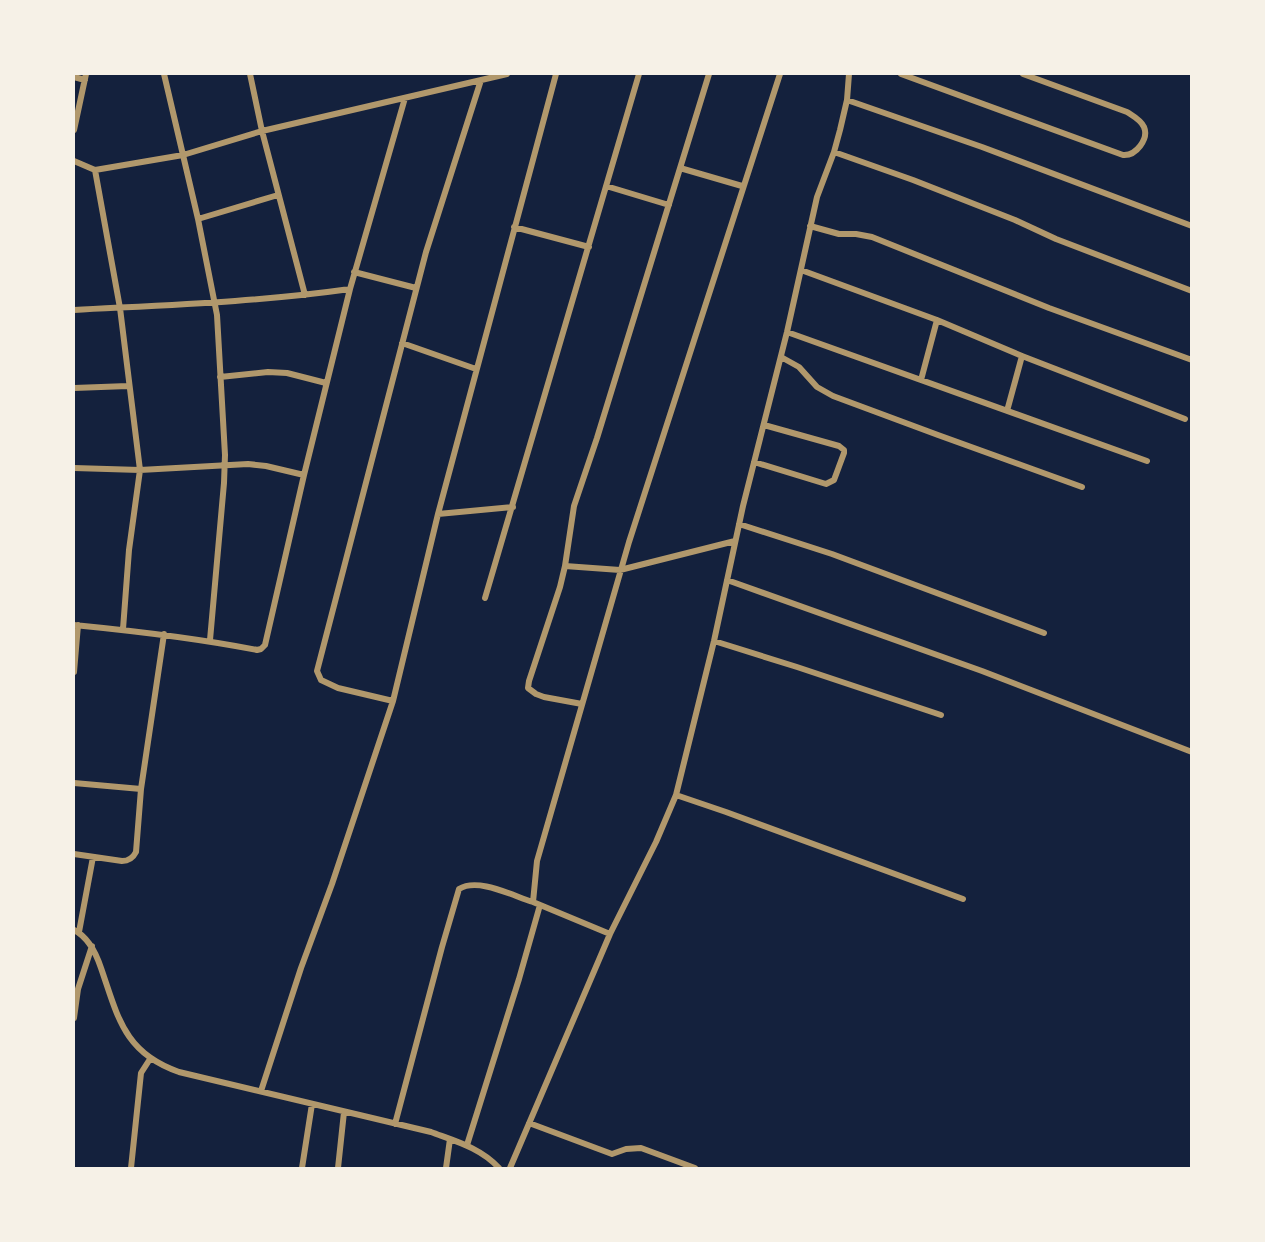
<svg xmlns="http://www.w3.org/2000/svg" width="1265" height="1242" viewBox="0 0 1265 1242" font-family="'DM Sans',sans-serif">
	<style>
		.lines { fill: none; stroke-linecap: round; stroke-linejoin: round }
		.minor { stroke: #b1986c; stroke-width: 6 }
	</style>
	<rect width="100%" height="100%" fill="#14213d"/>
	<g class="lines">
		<path class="minor" d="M164,74L198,219L217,315L225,455L224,483L210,640
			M250,74L262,131L305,295
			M901,74L1123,155C1136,156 1149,139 1144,127C1141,120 1133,116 1127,112L1023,74
			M74,77L85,80
			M481,80L426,252L317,671L321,680L338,688L393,701L438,514L556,74
			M847,100L982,147L1192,226
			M74,130L86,74
			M834,152L913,180L1015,220L1056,239L1192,291
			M74,161L95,170L183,155L262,131L507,74
			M680,168L742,186
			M95,170L120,308L140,470L129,550L123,629
			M606,186L669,205
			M198,219L278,195
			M810,226L839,234H856L872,237L1049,308L1192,360
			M514,227L589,247
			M801,270L937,320L1022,356L1185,419
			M354,272L416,288
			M74,310C166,305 258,302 350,289
			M787,332L1147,461
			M402,343L476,369
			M781,357L799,367L817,387L833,396L938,435L1082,487
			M220,377L268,372L287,373L326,383
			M921,380L937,320
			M74,388L128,386
			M1007,411L1022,356
			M754,462L826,484L834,480L844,453V450L839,446L764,425
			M74,468L140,470L248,464L266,466L304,475
			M438,514L513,507
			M739,524L832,554L1044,633
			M565,566L620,570L735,541
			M727,580L982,671L1192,752
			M485,598L639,74
			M74,625C135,631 196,638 257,650L261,649L265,645L304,475L350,289L405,98
			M714,641L797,667L941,715
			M74,672L78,625
			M582,704L544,697L536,694L528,688L529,681L560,587L565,566L574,506L597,438L709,74
			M74,783L141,789
			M676,795L726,812L963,899
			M74,854L122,861C129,861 133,858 136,852L141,789L164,634
			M74,930C88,937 96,953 101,968C118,1017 124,1053 179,1072L431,1132C455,1141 481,1148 499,1168
			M79,932L93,857
			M610,934L533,902L537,861L629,542L780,74
			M74,1018L78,989L92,946
			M261,1091L301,968L332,884L393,701
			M529,1123L612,1154L626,1149L641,1148L695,1168
			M395,1124L442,947L459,889C478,877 513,896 533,902
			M467,1145L519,979L540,905
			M131,1168L141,1073L150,1059
			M302,1168L312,1104
			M338,1168L344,1112
			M446,1168L450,1139
			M510,1168L610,934L656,842L676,795L714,641L743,506L787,332L817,197L834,152L840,130L847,100L849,74"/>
	</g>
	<rect width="1265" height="1242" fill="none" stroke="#f6f1e7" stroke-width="150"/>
</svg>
